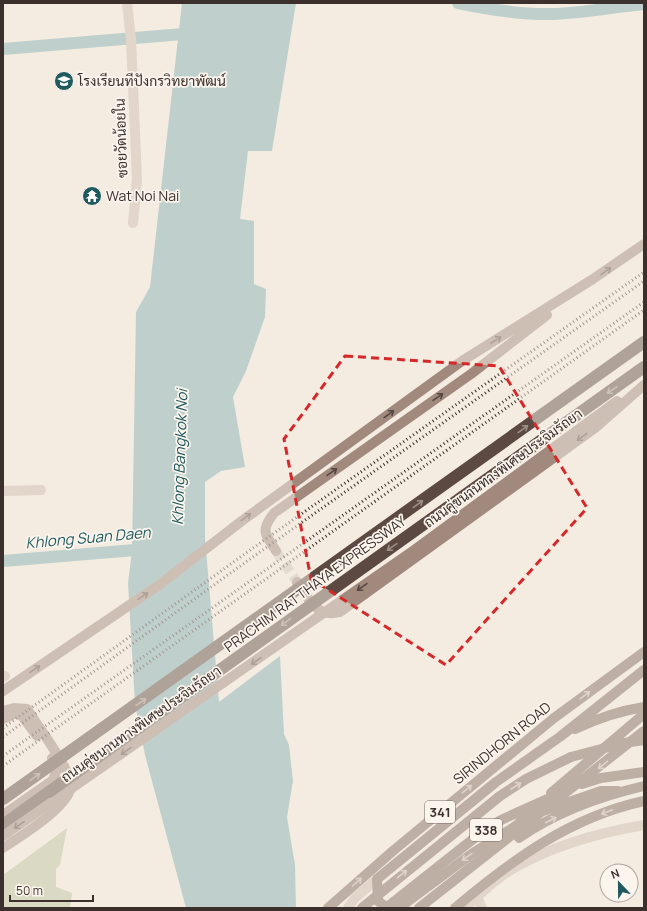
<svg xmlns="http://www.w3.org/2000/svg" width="647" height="911" viewBox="0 0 647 911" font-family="Manrope,Sarabun,sans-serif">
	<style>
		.green { fill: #b8c4a0 }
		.water { fill: #7fb0b2 }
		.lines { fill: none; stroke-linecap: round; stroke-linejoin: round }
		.canal { stroke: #7fb0b2; stroke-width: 12 }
		.secondary-tunnel { stroke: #cfc6bd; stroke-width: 10; stroke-dasharray: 10 5; stroke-linecap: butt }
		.street { stroke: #cdbbac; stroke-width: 10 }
		.secondary { stroke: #a18a7d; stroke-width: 10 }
		.primary { stroke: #7d675c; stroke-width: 10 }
		.highway { stroke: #5c4a42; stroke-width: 12 }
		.rail { stroke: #3b302b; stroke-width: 3; stroke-dasharray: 1 3; stroke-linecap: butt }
		.secondary-bridge { stroke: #a18a7d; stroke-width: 10 }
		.primary-bridge { stroke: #7d675c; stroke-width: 10 }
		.highway-bridge { stroke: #5c4a42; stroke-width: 12 }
		.oneway { stroke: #544640 }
		.oneway2 { stroke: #9c8e87 }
		.oneway3 { stroke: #c2b5ac }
		.marked { fill: none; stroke: #d62828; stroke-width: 3; stroke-dasharray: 8 5; stroke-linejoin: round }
		.labels { text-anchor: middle; stroke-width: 3.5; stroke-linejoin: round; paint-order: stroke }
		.shield { fill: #fbf5ee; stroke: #756b66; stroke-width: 1 }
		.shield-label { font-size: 13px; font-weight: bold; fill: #3b302b }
		.poi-label { font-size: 14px; fill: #3b302b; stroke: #fbf5ee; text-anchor: start }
		.street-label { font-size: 14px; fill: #3b302b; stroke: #fbf5ee }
		.water-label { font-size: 15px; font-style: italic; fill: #1f5a5e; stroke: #fbf5ee }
	</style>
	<rect width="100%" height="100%" fill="#f4ebe1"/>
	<path class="green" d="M67,828L60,865L56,869V887L72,893L70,908H3V875Z"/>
	<path class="water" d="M182,3H296L272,151H248L240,219L254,221V284L266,289L265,317L246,371L233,397L245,467L221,471L205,482V538L219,702L280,656L284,734L289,745L293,781L287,817L295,865L296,908H186L145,755L135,704L128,583L132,551L136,312L150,287Z"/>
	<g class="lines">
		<path class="canal" d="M458,3C487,9 523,15 553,14C583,13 613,7 644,4
			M3,49L195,33
			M3,561L147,549"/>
		<path class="secondary-tunnel" d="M276,551L297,582"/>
		<path class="street" d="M127,3L131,40L137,179L133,223
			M3,491L41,490
			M3,677L5,676
			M477,897L482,908
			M348,908L355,898L377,879
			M464,908C479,896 493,881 509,871C550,846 597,833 644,825"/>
		<path class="secondary" d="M417,548L617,401
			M276,551C265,533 260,531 274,513L471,374L547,315
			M297,582C310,600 316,618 340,612L595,428L644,385
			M3,691L159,585L243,520L462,361L593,279L644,244
			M3,711L14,708L27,709C37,725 69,767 71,784C73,805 19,837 3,848
			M3,719L16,713L22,716L37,736
			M3,815L53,780L57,769L52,758"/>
		<path class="primary" d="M575,729C598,718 619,711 644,707
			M571,757L624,743L644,740
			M601,778L644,772
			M543,811L601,791H618
			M328,908L394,850L554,718L644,652
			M387,908L378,901L377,879L496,782L561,736L644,670
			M399,908L473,853L519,824
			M455,908C512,860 570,817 644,801"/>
		<path class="highway" d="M3,825L49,792"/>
		<path class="rail" d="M3,728L246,553L644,272
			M3,737L250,559L644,281
			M3,756L644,302
			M3,766L644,310"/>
		<path class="secondary-bridge" d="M3,836L417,548"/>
		<path class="primary-bridge" d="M582,784L601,778
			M551,793L644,714
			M512,830L534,808
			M519,838C555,813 601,796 644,786
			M362,908L500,796L526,779L571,757
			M386,908L477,836L501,820L565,791
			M419,908L644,731"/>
		<path class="highway-bridge" d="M49,792L644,367
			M3,799L644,342"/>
	</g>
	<defs><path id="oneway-shaft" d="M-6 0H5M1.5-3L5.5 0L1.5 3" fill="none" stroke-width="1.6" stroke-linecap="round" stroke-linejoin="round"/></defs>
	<g class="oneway">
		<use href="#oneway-shaft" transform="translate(606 271) rotate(-35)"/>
		<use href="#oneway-shaft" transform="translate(496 340) rotate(-32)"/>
		<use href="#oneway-shaft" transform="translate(438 397) rotate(-35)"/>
		<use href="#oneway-shaft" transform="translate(389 414) rotate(-36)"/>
		<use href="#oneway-shaft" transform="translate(582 437) rotate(144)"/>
		<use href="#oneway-shaft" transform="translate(332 472) rotate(-35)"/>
		<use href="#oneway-shaft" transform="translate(246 517) rotate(-36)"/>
		<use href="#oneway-shaft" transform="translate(362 587) rotate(145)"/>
		<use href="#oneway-shaft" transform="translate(143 596) rotate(-34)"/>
		<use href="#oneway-shaft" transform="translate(256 661) rotate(145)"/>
		<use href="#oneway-shaft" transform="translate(35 669) rotate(-34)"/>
		<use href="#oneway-shaft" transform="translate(126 751) rotate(145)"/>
		<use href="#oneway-shaft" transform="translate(19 825) rotate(146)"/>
	</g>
	<g class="oneway2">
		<use href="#oneway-shaft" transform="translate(612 390) rotate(145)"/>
		<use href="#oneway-shaft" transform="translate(523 429) rotate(-36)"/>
		<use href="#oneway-shaft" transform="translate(418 504) rotate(-36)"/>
		<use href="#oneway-shaft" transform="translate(392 547) rotate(145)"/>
		<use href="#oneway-shaft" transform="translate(286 622) rotate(144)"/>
		<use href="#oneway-shaft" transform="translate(141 702) rotate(-35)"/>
		<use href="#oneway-shaft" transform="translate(35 777) rotate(-35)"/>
	</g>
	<g class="oneway3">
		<use href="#oneway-shaft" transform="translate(585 695) rotate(-36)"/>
		<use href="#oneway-shaft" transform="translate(603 765) rotate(141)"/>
		<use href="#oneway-shaft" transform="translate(516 786) rotate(-33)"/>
		<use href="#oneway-shaft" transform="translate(467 789) rotate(-39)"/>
		<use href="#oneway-shaft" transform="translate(607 812) rotate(159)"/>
		<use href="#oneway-shaft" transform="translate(551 820) rotate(-27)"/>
		<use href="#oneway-shaft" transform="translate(467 857) rotate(144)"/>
		<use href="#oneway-shaft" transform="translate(402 874) rotate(-39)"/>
		<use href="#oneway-shaft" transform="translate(357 882) rotate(-42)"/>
	</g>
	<path d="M0 0H647V911H0ZM345,356L499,366L587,508L446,665L311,579L284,439Z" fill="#f4ebe1" fill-opacity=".55" fill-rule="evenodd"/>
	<path class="marked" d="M345,356L499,366L587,508L446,665L311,579L284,439Z"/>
	<defs>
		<symbol id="school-disc" viewBox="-11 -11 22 22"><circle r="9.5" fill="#1f5a5e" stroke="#fbf5ee"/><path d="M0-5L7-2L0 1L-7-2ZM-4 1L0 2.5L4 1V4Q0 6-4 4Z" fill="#fff"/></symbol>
		<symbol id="temple-disc" viewBox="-11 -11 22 22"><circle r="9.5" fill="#1f5a5e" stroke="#fbf5ee"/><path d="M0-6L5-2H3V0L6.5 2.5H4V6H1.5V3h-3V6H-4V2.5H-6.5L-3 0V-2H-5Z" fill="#fff"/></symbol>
	</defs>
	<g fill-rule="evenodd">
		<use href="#school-disc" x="53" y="70" width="22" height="22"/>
		<use href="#temple-disc" x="81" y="185" width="22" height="22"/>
	</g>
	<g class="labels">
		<g class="shield">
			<rect x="425" y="801" width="30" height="22" rx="3"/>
			<rect x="470" y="819" width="32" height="22" rx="3"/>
		</g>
		<g class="shield-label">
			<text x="440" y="817">341</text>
			<text x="486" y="835">338</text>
		</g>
		<g class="poi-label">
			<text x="78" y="86">โรงเรียนทีปังกรวิทยาพัฒน์</text>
			<text x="106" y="201">Wat Noi Nai</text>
		</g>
		<g class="street-label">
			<text transform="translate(121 138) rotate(-92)" y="5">ซอยวัดน้อยใน</text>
			<text transform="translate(503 468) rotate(-36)" y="5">ถนนคู่ขนานทางพิเศษประจิมรัถยา</text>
			<text transform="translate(315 584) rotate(-36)" y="5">PRACHIM RATTHAYA EXPRESSWAY</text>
			<text transform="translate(141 724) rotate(-35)" y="5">ถนนคู่ขนานทางพิเศษประจิมรัถยา</text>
			<text transform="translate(502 743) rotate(-39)" y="5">SIRINDHORN ROAD</text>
		</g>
		<g class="water-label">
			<text transform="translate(180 457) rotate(-88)" y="5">Khlong Bangkok Noi</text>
			<text transform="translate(88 538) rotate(-5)" y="5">Khlong Suan Daen</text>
		</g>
	</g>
	<rect width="647" height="911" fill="none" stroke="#3b302b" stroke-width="8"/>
	<g transform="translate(619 883) rotate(338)"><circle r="19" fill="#fbf5ee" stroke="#aea6a0"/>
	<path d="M0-3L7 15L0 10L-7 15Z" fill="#1f5a5e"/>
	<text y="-6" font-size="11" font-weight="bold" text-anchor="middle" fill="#3b302b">N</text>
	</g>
	<path d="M10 895v6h83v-6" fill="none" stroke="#3b302b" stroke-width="2"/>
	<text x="16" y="895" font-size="12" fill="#3b302b" stroke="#fbf5ee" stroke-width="3" paint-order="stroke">50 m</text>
</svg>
